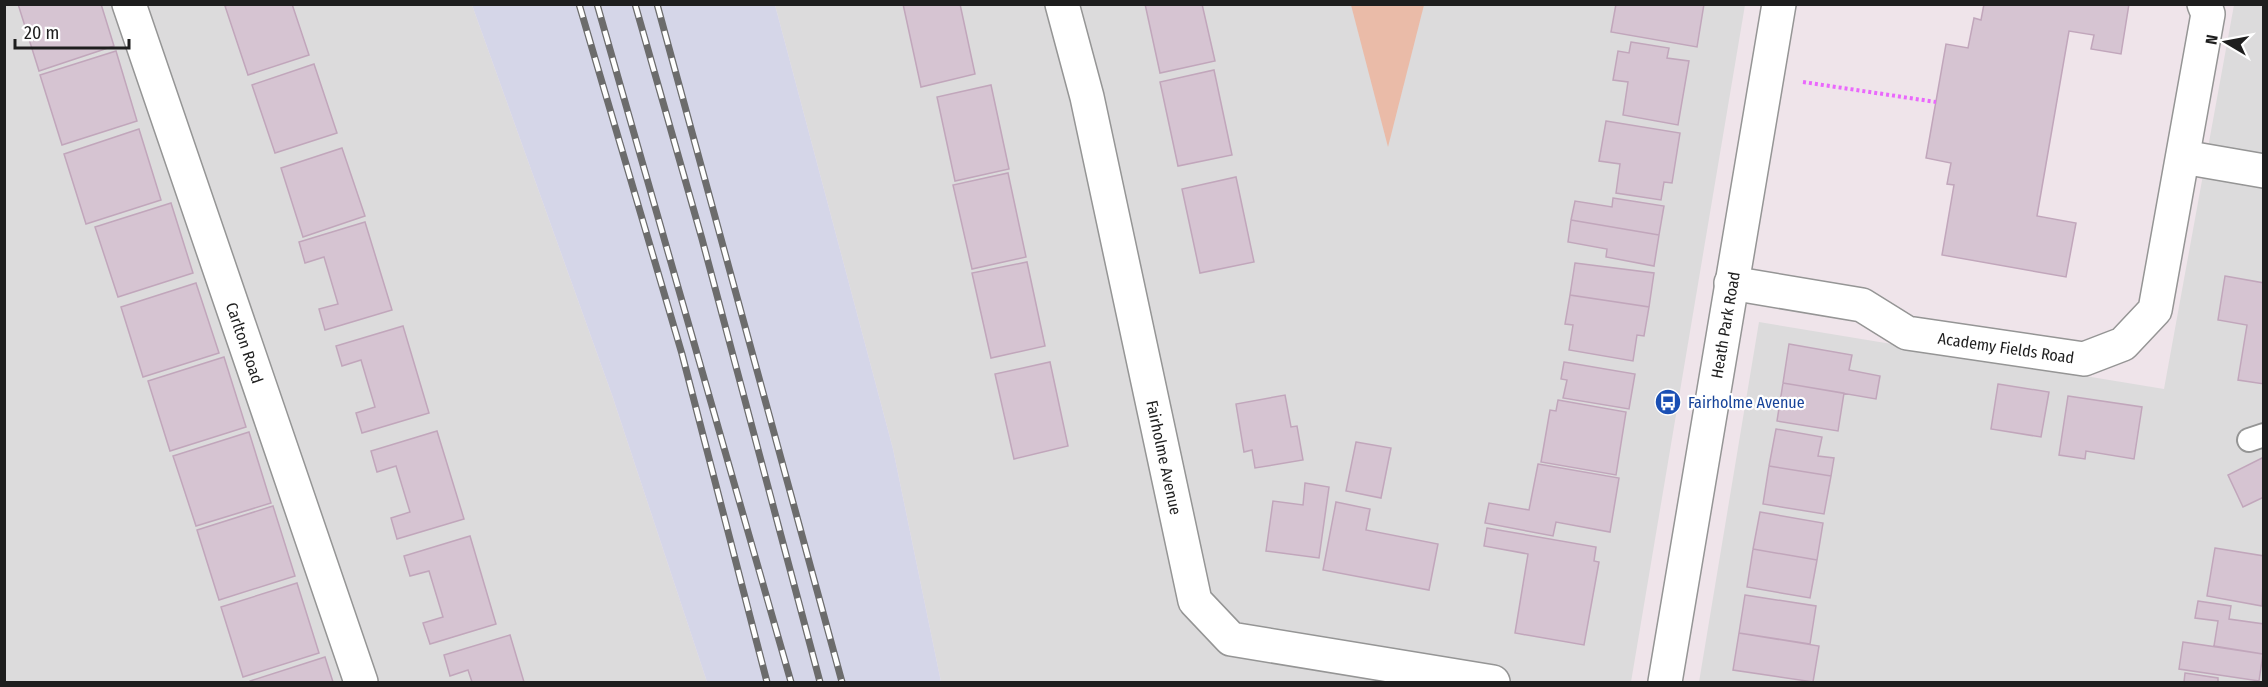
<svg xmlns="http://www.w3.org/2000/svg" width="2268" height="687" viewBox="0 0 2268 687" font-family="'Fira Sans Condensed',sans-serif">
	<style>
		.residential { fill: #dcdbdc }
		.industrial { fill: #d5d6e8 }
		.grass { fill: #eabba8 }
		.building { fill: #d6c4d2; stroke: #c1a6bb; stroke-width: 1.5 }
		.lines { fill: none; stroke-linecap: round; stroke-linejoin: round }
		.service-casing { stroke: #959595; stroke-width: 26 }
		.minor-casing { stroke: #959595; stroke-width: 36 }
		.tertiary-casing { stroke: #959595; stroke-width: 36 }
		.path { stroke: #ea68fc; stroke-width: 4; stroke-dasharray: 3 3; stroke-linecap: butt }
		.service { stroke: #fff; stroke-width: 22 }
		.minor { stroke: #fff; stroke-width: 33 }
		.tertiary { stroke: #fff; stroke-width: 33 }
		.rail-casing { stroke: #6c6c6c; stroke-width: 7 }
		.rail { stroke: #fff; stroke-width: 4.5; stroke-dasharray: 14; stroke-linecap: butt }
		.labels { text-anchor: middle; stroke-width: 4.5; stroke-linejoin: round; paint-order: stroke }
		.street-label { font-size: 16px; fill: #1e1e1e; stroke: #fff }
		.transit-label { font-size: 16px; fill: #164399; stroke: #fff; text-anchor: start }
	</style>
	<rect width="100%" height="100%" fill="#efe4ea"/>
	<path class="residential" d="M4,5H472L612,395L707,682H5Z
		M775,5H1745L1631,682H941L893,449Z
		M2234,5H2263V682H1699L1759,322L2164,389Z"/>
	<path class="industrial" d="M472,5H775L893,449L941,682H707L612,395Z"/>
	<path class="grass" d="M1351,5H1424L1388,147Z"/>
	<path class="building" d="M18,4H101L114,46L39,71Z
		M230,4H292L309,55L248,75L225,6Z
		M903,4H960L975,74L921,87Z
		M1145,4H1202L1215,61L1160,73Z
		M1616,4H1704L1697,47L1611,32Z
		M1984,4H2129L2121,54L2091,49L2094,35L2069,31L2037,216L2076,223L2066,277L1942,255L1954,185L1947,184L1951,163L1926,158L1946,44L1968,48L1974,18L1981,20Z
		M1631,42L1669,48L1667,58L1689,61L1678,125L1623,115L1628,82L1613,80L1618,51L1629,53Z
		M116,51L137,121L62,145L40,75Z
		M314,64L337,133L275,153L252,85Z
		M1214,70L1232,155L1178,166L1160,82Z
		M991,85L1009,169L955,181L937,97Z
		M1606,121L1680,133L1672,183L1664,182L1661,200L1616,193L1620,164L1599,161Z
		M139,129L161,200L86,224L64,154Z
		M342,148L365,216L303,237L281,168Z
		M1008,173L1026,257L972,269L953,185Z
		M1236,177L1254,262L1200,273L1182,189Z
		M1613,198L1664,206L1659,235L1571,220L1575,201L1612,207Z
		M171,203L193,273L118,297L95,227Z
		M1571,220L1659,235L1654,266L1606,257L1607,249L1568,242Z
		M365,222L392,310L325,330L319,309L338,304L324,257L305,263L299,242Z
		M1027,262L1045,346L991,358L972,273Z
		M1575,263L1654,273L1649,307L1570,295Z
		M2225,276L2264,283V384L2238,380L2247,325L2218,320Z
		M196,283L219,353L143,377L121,307Z
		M1570,295L1649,307L1644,336L1637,335L1633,361L1569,350L1573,325L1565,324Z
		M403,326L429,413L362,433L356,413L375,407L361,360L342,366L336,346Z
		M1789,344L1852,355L1849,370L1880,376L1876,399L1783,383Z
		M224,357L246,427L170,451L148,381Z
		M1050,362L1068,446L1014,459L995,374Z
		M1564,362L1635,374L1629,409L1563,398L1567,380L1561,379Z
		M1783,383L1844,393L1838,431L1777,421Z
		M1998,384L2049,392L2041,437L1991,429Z
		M1285,395L1291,427L1297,426L1303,460L1255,468L1252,450L1244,452L1236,404Z
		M2068,396L2142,407L2134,459L2086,451L2085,459L2059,455Z
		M1558,400L1626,412L1616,475L1541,462L1550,410L1556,411Z
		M1776,429L1822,437L1818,456L1834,458L1831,476L1769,466Z
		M437,431L464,519L397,539L391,518L410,512L396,466L377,472L371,451Z
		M249,432L271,503L196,526L173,456Z
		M1356,442L1391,448L1381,498L1346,491Z
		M2264,457V497L2243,507L2228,475Z
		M1538,464L1619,478L1610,532L1556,522L1553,536L1485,523L1489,503L1529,510Z
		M1769,466L1831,476L1824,514L1763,504Z
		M1305,483L1329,487L1319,558L1266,551L1273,501L1303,505Z
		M1336,502L1370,509L1366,530L1438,544L1429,590L1323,570Z
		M273,506L295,576L219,600L197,530Z
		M1760,512L1823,523L1817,560L1753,549Z
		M1487,528L1596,547L1594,561L1599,562L1584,645L1515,633L1528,554L1484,546Z
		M470,536L496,624L430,644L423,623L443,617L429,571L410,576L404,556Z
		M2215,548L2264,556L2262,606L2207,596Z
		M1753,549L1817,560L1810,598L1747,587Z
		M297,583L319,653L243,677L221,607Z
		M1745,595L1816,606L1810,644L1739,633Z
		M2198,601L2231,606L2229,619L2264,624L2263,654L2214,646L2218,621L2195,618Z
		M1739,633L1819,646L1813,682L1733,670Z
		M510,635L524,682H472L468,670L450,676L444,655Z
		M2183,642L2263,654L2259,681L2179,669Z
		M325,657L333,682H250V681Z
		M2185,673L2218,678V682H2184Z"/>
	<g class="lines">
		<defs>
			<path id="service" d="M2249,440L2264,435"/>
			<g id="minor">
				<path id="s1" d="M129,4L361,682"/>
				<path id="s2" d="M1062,4L1087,97L1195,601L1231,639L1493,682"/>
				<path d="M2183,157L2264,171"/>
				<path id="s3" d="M1731,283L1862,305L1907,333L2084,359L2123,344L2155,310L2208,14L2204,4"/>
			</g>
			<g id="tertiary">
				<path id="s4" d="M1665,682L1779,4"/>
			</g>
		</defs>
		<use href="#service" class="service-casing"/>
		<use href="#minor" class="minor-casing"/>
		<use href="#tertiary" class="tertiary-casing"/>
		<path class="path" d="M1803,82L1936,102"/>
		<use href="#service" class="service"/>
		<use href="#minor" class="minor"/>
		<use href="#tertiary" class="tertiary"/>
		<defs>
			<path id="rail" d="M579,4L682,354L767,682
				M597,4L791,682
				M635,4L702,239L820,682
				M657,4L842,682"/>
		</defs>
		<use href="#rail" class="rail-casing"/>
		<use href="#rail" class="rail"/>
	</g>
	<defs>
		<symbol id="bus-disc" viewBox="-11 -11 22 22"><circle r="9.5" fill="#1a4fb4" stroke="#fff"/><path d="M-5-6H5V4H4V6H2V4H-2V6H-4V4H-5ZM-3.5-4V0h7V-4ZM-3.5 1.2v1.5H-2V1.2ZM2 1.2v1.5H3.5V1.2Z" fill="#fff"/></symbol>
	</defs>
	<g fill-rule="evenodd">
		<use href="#bus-disc" x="1653" y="387" width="30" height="30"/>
	</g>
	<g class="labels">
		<g class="street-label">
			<text dy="6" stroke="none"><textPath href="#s4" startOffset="362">Heath Park Road</textPath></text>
			<text dy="6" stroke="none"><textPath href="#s1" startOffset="358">Carlton Road</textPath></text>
			<text dy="6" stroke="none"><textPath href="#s3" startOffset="286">Academy Fields Road</textPath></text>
			<text dy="6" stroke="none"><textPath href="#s2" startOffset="465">Fairholme Avenue</textPath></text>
		</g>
		<g class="transit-label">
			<text x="1688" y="408">Fairholme Avenue</text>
		</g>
	</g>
	<rect width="2268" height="687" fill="none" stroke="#1e1e1e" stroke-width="12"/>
	<g transform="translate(2226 42) rotate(280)" stroke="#ffffff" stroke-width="4.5" paint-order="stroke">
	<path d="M0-4.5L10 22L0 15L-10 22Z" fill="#1e1e1e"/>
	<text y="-9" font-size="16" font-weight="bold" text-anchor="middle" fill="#1e1e1e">N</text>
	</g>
	<path d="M15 39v9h114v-9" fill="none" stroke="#1e1e1e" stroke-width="3"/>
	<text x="24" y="39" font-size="18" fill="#1e1e1e" stroke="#ffffff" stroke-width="4.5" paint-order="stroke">20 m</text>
</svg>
